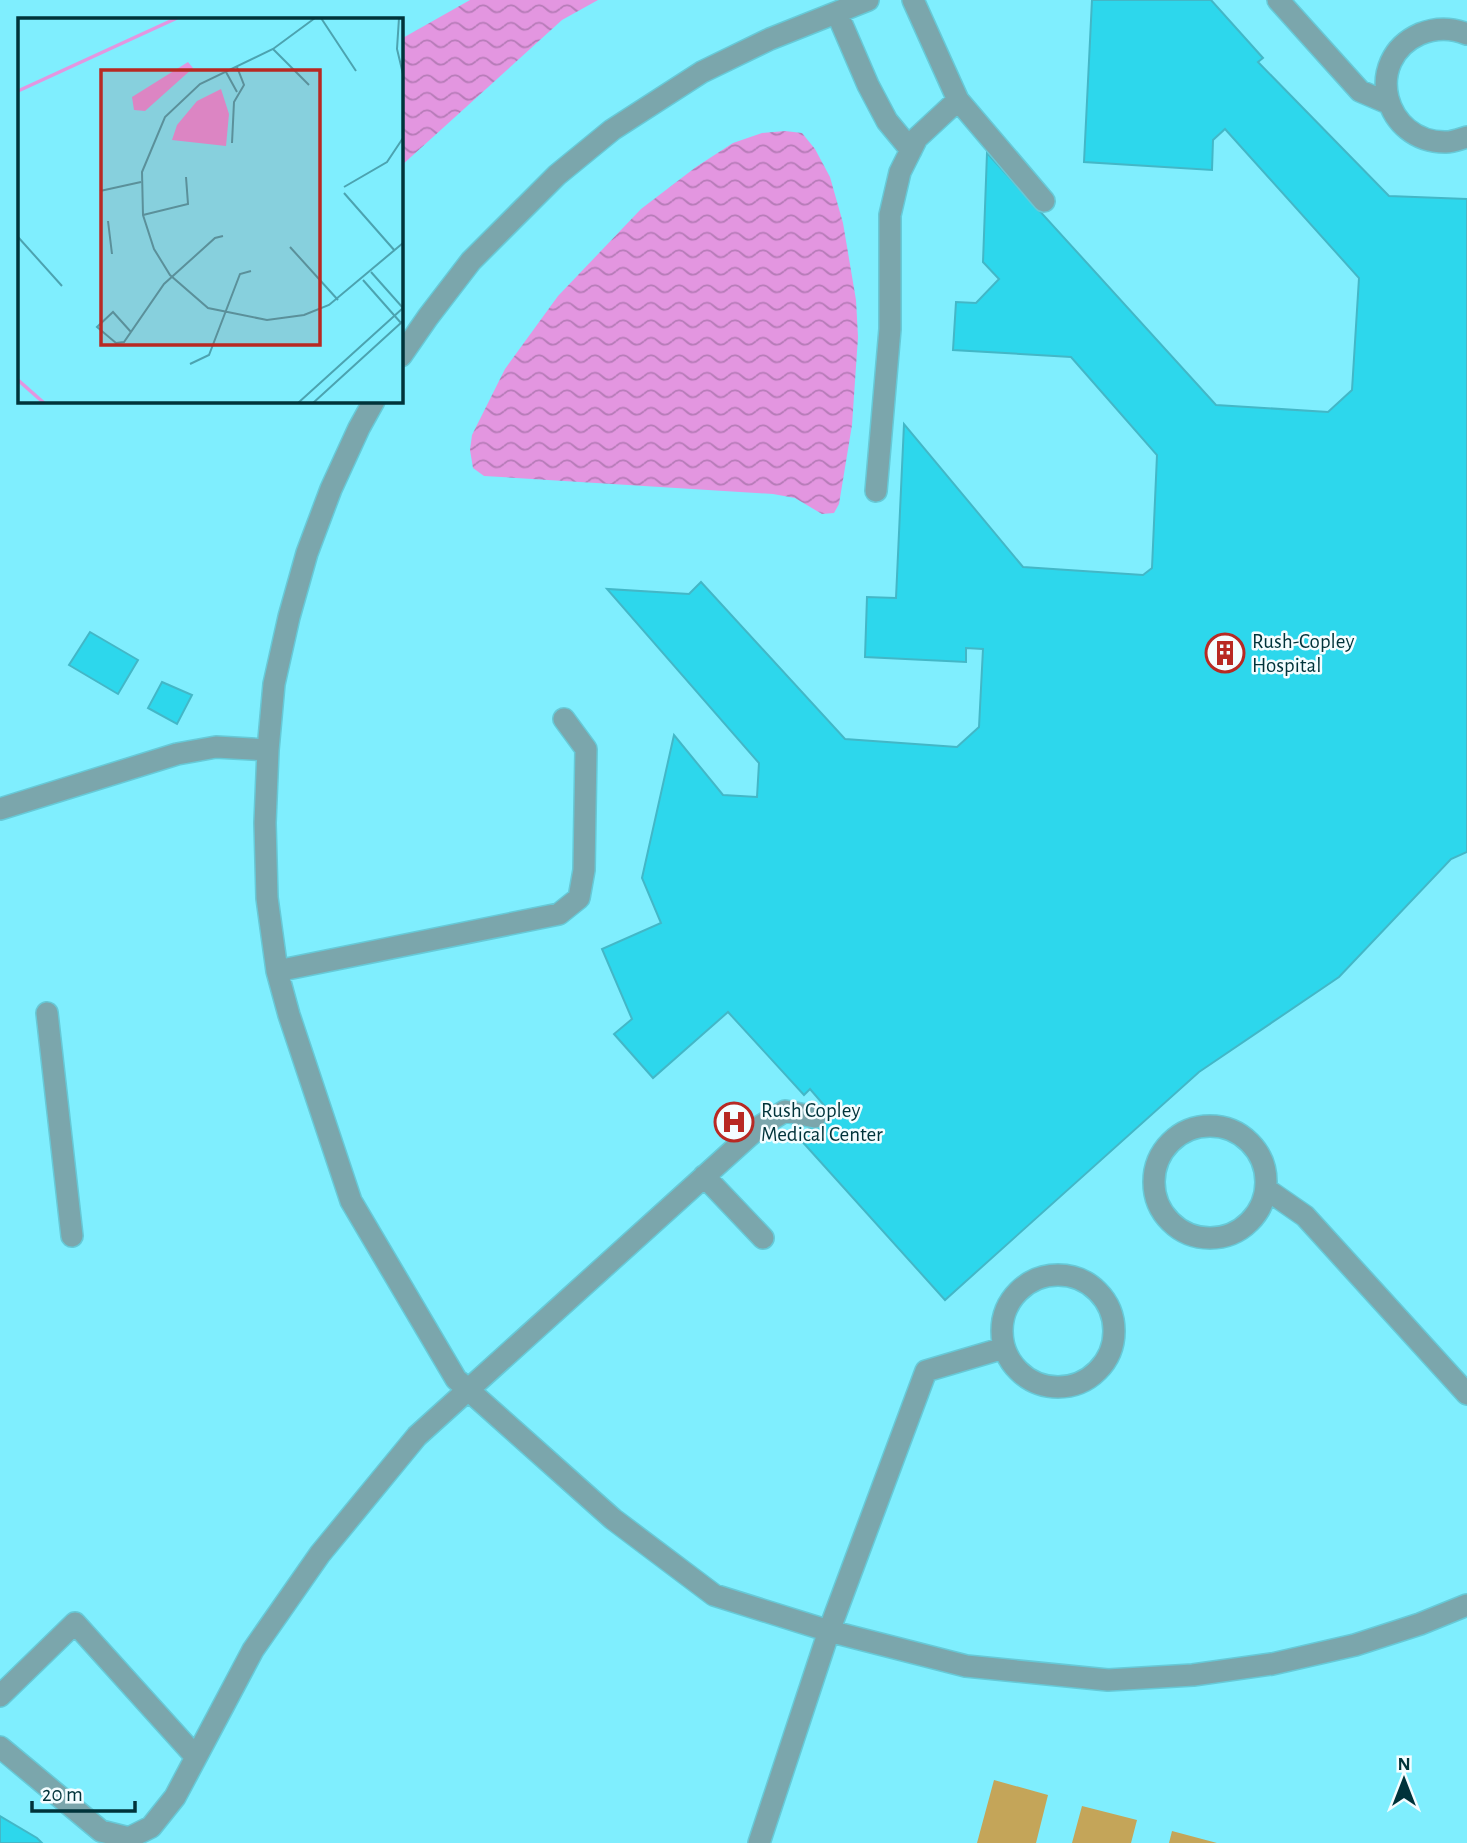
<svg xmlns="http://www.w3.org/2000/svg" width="1467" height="1843" viewBox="0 0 1467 1843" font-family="'Alegreya Sans',sans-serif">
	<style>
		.grass { fill: #c4a559 }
		.water { fill: url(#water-waves) }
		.building { fill: #2dd7ec; stroke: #43b7c7; stroke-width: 2 }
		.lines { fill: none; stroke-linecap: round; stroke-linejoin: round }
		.minor-casing { stroke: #66c9d7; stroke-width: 24 }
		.minor { stroke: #7ba6ac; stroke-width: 21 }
		.labels { text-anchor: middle; stroke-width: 5; stroke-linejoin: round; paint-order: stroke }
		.poi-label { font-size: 21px; fill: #00333a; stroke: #f4fdff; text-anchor: start }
		.inset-river { fill: none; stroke: #e396e0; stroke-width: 3.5 }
		.inset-road { fill: none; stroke: #4ca3b0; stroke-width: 2 }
		.view { fill: #b82923; fill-opacity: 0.15; stroke: #b82923; stroke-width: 3.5 }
		.inset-edge { fill: none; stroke: #00333a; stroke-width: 3.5 }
	</style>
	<defs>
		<pattern id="water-waves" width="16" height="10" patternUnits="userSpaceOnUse" patternTransform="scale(1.75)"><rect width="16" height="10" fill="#e396e0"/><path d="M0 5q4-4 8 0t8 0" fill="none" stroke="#b67bb7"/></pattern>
	</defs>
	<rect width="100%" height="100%" fill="#7feefe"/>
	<path class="grass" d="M994,1780L1048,1795L1036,1843H977Z
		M1082,1806L1137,1820L1131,1843H1072Z
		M1172,1831L1217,1843H1169Z"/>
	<path class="water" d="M470,0H598L562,20L401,166V39Z
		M785,131L802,133L815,149L830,177L843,223L856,300L858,337L852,425L839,504L834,513L822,514L795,498L773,494L484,476L473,468L470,450L472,435L505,369L558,296L641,209L696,167L733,143L762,133Z"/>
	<path class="building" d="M1092,0H1211L1263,58L1258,62L1389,196L1467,199V852L1451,859L1339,977L1199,1072L945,1300L799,1138L829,1111L810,1089L804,1095L728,1012L653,1078L614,1034L632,1019L602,949L661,923L642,878L674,735L723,795L757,797L759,763L607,589L689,594L701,582L845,739L957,747L979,727L983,649L966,648V662L865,657L867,597L896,598L904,424L1023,567L1143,575L1152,568L1157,455L1071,357L953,350L956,302L976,303L999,279L983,262L987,153L1216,405L1328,412L1352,390L1359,278L1225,129L1213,140L1212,170L1084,162Z
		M90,632L138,660L118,694L69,665Z
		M162,682L192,695L177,724L148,708Z
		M0,1816L37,1838L42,1843H0Z"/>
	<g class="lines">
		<defs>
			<path id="minor" d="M1278,0L1360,91L1388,103
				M837,13L868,85L887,121L911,150
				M1467,34C1452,28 1435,28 1420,34C1362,60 1384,143 1446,142C1453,142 1460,139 1467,137
				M958,100L1044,201
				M401,356L428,317L471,261L557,175L612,130L702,72L770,39L868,0
				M374,401L359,428L331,489L307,553L289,617L274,684L268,750L265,823L267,898L277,971L289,1015L351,1201L456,1379L613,1519L714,1595L829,1631L966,1666L1108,1680L1193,1675L1272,1664L1355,1645L1420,1624L1467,1605
				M876,491L890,329V215L900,172L917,138L958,100L913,0
				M0,809L177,754L216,747L268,750
				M277,971L559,914L579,898L584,870L586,749L564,719
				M47,1013L72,1236
				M1154 1182a56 56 0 1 1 112 0a56 56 0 1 1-112 0Z
				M704,1176L763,1238
				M1266,1189L1305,1216L1467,1394
				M1002 1331a56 56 0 1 1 112 0a56 56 0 1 1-112 0Z
				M0,1696L75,1623L196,1757
				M0,1747L101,1831L129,1838L151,1827L175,1797L253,1650L320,1554L417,1436L759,1127L785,1111L815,1117
				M759,1843L829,1631L926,1371L1004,1348"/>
		</defs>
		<use href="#minor" class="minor-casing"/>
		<use href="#minor" class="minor"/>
	</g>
	<defs>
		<symbol id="building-ring" viewBox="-11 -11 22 22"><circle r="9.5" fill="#f4fdff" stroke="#b82923" stroke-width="1.5"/><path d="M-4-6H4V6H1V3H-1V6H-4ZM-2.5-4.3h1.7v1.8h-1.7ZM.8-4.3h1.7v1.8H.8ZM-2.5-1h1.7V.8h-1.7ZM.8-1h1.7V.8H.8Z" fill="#b82923"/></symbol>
		<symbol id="hospital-ring" viewBox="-11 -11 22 22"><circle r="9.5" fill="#f4fdff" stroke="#b82923" stroke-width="1.5"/><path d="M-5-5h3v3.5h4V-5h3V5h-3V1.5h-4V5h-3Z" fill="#b82923"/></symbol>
	</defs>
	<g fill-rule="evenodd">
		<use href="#building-ring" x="1203" y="631" width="44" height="44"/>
		<use href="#hospital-ring" x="712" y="1100" width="44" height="44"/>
	</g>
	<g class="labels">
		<g class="poi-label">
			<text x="1252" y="648">Rush-Copley<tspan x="1252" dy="24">Hospital</tspan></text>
			<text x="761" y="1117">Rush Copley<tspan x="761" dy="24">Medical Center</tspan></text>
		</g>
	</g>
	<g transform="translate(18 18)">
		<rect width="385" height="385" fill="#7feefe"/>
		<path d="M170,44L175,50L127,93L116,92L114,79ZM203,71L211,96L208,128L154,122L159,107L179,83Z" fill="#e396e0"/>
		<path class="inset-river" d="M0,73L159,0M0,362L26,385"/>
		<path class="inset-road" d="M297,0L255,31L182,66L147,99L124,154L125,197L136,231L152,257L190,290L249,302L286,297L311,287L385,225M303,0L338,53M381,0L379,31L385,56M255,31L291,67M208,54L219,74M214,125L216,84L226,67L219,49M326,169L369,144L385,120M82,173L123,164M326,175L377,233M125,197L170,186L168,159M90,203L94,236M0,219L44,268M272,229L320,282M353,254L385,290M345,262L383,305M113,314L95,294L79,309L98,325L106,324L146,266L197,220L205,218M172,346L191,337L222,256L233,253M280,385L385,290M295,385L385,303"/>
		<path class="view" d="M83,52H302V327H83Z"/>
		<rect width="385" height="385" class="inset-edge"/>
	</g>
	<g transform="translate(1404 1780)" stroke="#f4fdff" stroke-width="5" paint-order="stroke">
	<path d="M0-5L12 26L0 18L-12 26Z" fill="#00333a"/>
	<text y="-10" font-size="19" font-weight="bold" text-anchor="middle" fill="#00333a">N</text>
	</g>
	<path d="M32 1801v10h103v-10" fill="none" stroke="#00333a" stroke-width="3.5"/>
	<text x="42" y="1801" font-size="21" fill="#00333a" stroke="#f4fdff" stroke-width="5" paint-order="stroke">20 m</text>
</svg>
